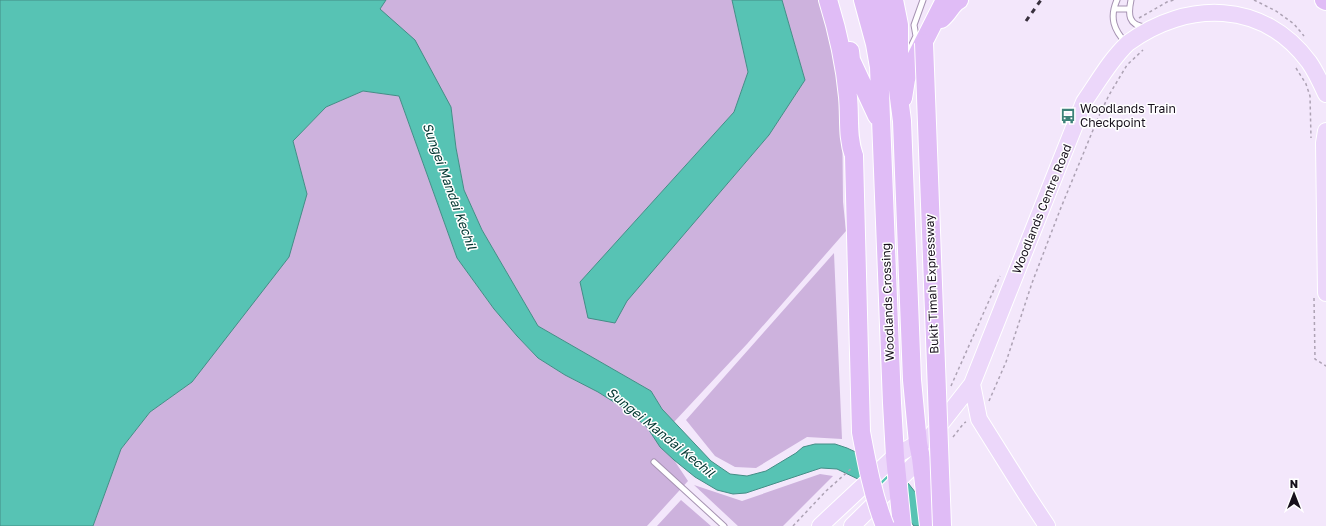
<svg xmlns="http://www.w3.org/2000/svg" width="1326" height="526" viewBox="0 0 1326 526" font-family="'Golos Text',sans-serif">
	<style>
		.green { fill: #cdb2dd }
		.water { fill: #57c3b4; stroke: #448d86 }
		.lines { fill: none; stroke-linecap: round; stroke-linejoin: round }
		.lane-casing { stroke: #a693b2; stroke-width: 7 }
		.primary-casing { stroke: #fff; stroke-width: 18 }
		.highway-casing { stroke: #fff; stroke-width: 20 }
		.path { stroke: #ada2b4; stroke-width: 1.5; stroke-dasharray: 3 3; stroke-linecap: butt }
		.lane { stroke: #fff; stroke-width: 5 }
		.primary { stroke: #ecd7fa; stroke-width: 16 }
		.highway { stroke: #e0bcf6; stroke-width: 18 }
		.rail { stroke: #38303d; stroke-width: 3; stroke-dasharray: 5 5; stroke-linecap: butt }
		.highway-bridge-casing { stroke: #fff; stroke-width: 20; stroke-linecap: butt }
		.highway-bridge { stroke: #e0bcf6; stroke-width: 18 }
		.labels { text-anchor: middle; stroke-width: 3; stroke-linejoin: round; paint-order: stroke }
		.poi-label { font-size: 12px; fill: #17101c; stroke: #fff; text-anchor: start }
		.street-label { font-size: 12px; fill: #17101c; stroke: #fff }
		.water-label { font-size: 13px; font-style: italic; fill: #003630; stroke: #fff }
	</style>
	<rect width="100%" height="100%" fill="#f3e7fb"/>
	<path class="green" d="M386,0H732L748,72L734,112L580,282L615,323L626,301L769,135L805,80L782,0H823L829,26L842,107L843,202L846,231L747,344L674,422L662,409L651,391L538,326L482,230L464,190L456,148L451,107L380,9Z
		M363,91L399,96L457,258L494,309L517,336L538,358L565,375L598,392L625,409L647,427L660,447L674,460L688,481L647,526H93L121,449L150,412L192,382L307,194L293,141L326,107Z
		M834,253L842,439L807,437L756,468L735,467L715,456L686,420Z
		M820,474L833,476L783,526H738L694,485L742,501Z
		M681,500L711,526H657Z"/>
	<path class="water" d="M0,0H386L380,9L415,40L451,107L456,148L464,190L482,230L538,326L651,391L662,409L711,461L730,474L747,476L766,471L796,453L803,447L815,444H835L847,448L875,461L908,483L942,526H914L895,502L860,480L837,469L821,468L746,493L733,494L717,490L695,477L674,460L660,447L647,427L625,409L598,392L565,375L538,358L517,336L494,309L457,258L399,96L363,91L326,107L293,141L307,194L289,257L192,382L150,412L121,449L93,526H0Z
		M732,0H782L805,80L769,135L627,301L615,323L588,318L580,282L734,112L748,72Z"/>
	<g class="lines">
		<defs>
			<path id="lane" d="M1117,0C1109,18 1114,30 1126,43
				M1131,0C1128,14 1128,26 1146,27
				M1114,9H1129
				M906,57L916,36L914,25L923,0
				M654,462L724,526"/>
			<path id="primary" d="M1326,131L1324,143L1326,293
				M972,384L979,419L1026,494L1047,526
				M820,526L895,456L918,443L928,440L972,384L1084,102C1098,82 1110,60 1128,43C1187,0 1263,0 1309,62C1316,72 1321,83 1326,94
				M852,526L921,458"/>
			<path id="highway" d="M828,0C838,32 845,64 848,97C850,117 847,137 854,156
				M863,0L875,44L879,67L892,403L895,456L902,526
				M881,0L897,82L902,121L912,380L918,443L921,458L929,526
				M894,0L899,25V59
				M1324,0L1326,1
				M941,19C949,13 951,4 959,0
				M850,51L851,60L877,116
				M903,98L906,79L909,71L945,0"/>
		</defs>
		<use href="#lane" class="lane-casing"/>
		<use href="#primary" class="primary-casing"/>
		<use href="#highway" class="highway-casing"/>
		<path class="path" d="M1254,0L1276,11L1294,24L1304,36
			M1139,18L1167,2L1174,0
			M1296,68L1306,84L1310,96L1311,138
			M1314,298L1315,359L1326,366
			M951,386L1000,276
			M989,401L1006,362L1032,283L1060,210L1098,118L1109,95L1127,65L1143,50
			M953,437L964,423L966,422
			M793,526L826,491L853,467"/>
		<use href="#lane" class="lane"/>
		<use href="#primary" class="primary"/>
		<use href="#highway" class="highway"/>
		<path class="rail" d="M1026,21L1041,0"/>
		<defs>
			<path id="highway-bridge" d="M924,43L942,526
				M854,156L861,432C867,464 873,496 885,526"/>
		</defs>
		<use href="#highway-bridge" class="highway-bridge-casing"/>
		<use href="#highway-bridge" class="highway-bridge"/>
	</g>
	<defs>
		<symbol id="bus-bare" viewBox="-9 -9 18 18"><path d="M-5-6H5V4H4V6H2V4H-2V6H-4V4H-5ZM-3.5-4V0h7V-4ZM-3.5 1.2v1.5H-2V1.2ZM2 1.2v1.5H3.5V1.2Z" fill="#3d8279" stroke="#fff" stroke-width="2.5" paint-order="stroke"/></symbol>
	</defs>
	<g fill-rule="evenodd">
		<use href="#bus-bare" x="1057" y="105" width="22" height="22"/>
	</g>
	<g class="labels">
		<g class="poi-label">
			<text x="1080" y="113">Woodlands Train<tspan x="1080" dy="14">Checkpoint</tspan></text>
		</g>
		<g class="street-label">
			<text transform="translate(1042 209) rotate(-68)" y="4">Woodlands Centre Road</text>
			<text transform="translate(932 284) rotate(-92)" y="4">Bukit Timah Expressway</text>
			<text transform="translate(888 302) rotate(-92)" y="4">Woodlands Crossing</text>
		</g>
		<g class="water-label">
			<text transform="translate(450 186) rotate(70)" y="5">Sungei Mandai Kechil</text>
			<text transform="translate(661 432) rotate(39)" y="5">Sungei Mandai Kechil</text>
		</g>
	</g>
	<g transform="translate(1294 494)" stroke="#ffffff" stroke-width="3" paint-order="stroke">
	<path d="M0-3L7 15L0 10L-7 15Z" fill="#17101c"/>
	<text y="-6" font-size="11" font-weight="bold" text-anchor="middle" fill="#17101c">N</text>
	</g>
</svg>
